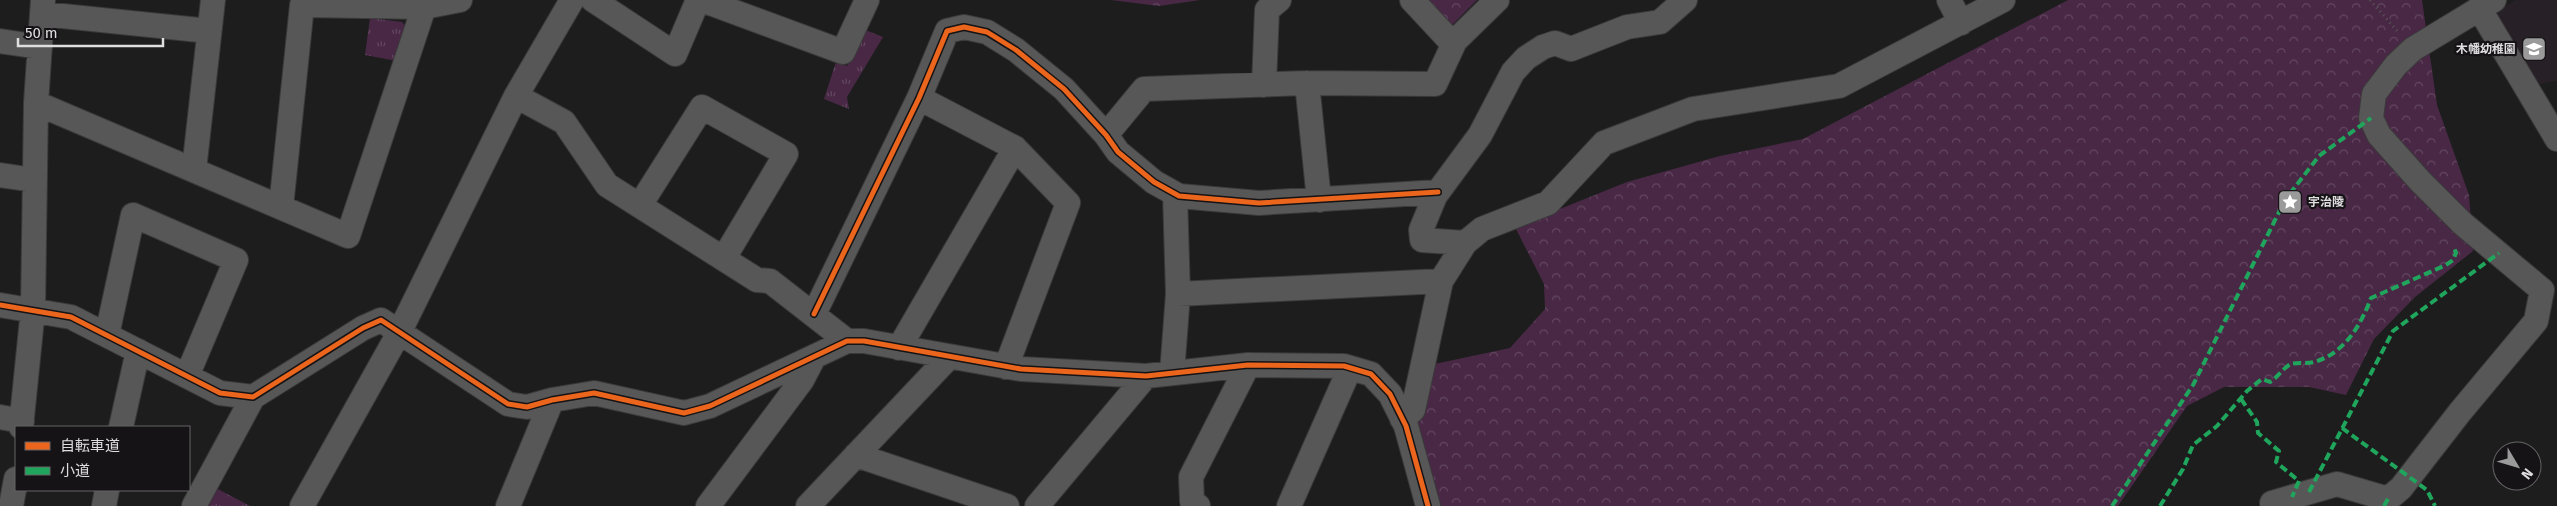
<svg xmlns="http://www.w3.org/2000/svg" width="2557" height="506" viewBox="0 0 2557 506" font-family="'Fira Sans','Noto Sans JP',sans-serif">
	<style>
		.built { fill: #272127 }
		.forest { fill: url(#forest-crowns) }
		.park { fill: url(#park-tufts) }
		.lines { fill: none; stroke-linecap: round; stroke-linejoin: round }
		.minor-casing { stroke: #3a3a3a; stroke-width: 26 }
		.path { stroke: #575757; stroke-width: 3; stroke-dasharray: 1 4; stroke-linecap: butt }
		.minor { stroke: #575757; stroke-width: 24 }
		.quiet { stroke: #20a55d; stroke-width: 4; stroke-dasharray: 8 4; stroke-linecap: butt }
		.cycleway-casing { stroke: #151315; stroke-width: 8 }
		.cycleway { stroke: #eb651d; stroke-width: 5 }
		.labels { text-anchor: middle; stroke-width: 4.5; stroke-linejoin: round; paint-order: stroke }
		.poi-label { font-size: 12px; font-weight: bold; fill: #dfdedf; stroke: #151315; text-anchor: end }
	</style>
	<defs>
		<pattern id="forest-crowns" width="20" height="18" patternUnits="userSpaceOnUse" patternTransform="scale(1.25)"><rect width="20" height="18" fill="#492846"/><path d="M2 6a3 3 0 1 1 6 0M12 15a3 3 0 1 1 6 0" fill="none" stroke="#634760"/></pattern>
		<pattern id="park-tufts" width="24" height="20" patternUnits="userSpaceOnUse" patternTransform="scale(1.25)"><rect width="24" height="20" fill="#492846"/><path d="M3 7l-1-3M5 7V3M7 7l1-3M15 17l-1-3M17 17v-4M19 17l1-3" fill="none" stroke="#634760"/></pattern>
	</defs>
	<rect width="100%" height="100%" fill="#1d1d1d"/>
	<path class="built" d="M2516,0H2557V81L2539,84L2486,18Z"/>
	<path class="forest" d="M1111,0H1200L1159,6Z
		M1407,0H1477L1449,28Z
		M2068,0H2422L2437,105L2469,195L2473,251L2415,297L2374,339L2346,395L2309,387H2224L2187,406L2118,506H1438L1413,431L1430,365L1510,348L1545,309L1544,284L1515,227L1627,182L1720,156L1803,139Z"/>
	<path class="park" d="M370,18L402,22L411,32L402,62L365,55Z
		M863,29L883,37L847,97L849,109L824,99L836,62L847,66Z
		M216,488L250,506H206Z"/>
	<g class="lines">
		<defs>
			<path id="minor" d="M593,0L675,54L698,0
				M702,0L843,52L867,0
				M1412,0L1453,44
				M1949,0L1961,23
				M2479,8L2557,139
				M43,14L209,31
				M0,41L40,47
				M1307,83L1319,200
				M1264,85L1267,10L1279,0
				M516,96L564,122L607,185L757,280L770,281L847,341
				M919,98L1015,148L1068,203L1006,367
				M36,103L348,236L424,7
				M1106,135L1144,89L1307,83L1435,84L1455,41L1497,0
				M194,170L213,0
				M0,175L34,180
				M640,205L702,107L786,154L724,258
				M281,207L302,5L424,7L460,0
				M1465,243L1422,240L1421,230L1435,196L1480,135L1513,72L1526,58L1543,47L1555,43L1571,49L1627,27L1660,22L1685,0
				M1178,294L1441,281
				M0,305L71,317L220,393L253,397L363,328L381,320L508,404L527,407L552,400L594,393L684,413L710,406L847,341H864L1021,369L1146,376L1248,365L1344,366L1371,374L1390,394L1406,426L1428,506
				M814,314L919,98L947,31L964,27L987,32L1016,50L1064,89L1106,135L1118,152L1154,182L1179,196L1259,203L1438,192
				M107,335L133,215L236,260L187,376
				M899,348L1015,148
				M1172,373L1178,294L1175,194
				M0,417L22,421
				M1402,419L1413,410L1441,281L1465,243L1482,229L1548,203L1604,143L1693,109L1839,86L2003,0
				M21,427L33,309L36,103L43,0
				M121,427L138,351
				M856,455L1007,506
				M2272,503L2337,484L2388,499L2401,488L2460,412L2536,321L2542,290L2463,224L2420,181L2379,135L2371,118L2374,94L2396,65L2413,49L2494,0
				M11,506L16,479
				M104,506L107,490
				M194,506L253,397
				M302,506L400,331L516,96L572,0
				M508,506L552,400
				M708,506L802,380L814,357
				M808,506L949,357
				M1037,506L1146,376
				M1198,506L1192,501L1191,477L1248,365
				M1289,506L1350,368"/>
		</defs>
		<use href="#minor" class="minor-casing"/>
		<path class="path" d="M2370,0L2399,33"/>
		<use href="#minor" class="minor"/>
		<path class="quiet" d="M2241,399L2257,422L2258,433L2279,451L2276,462L2299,481L2292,497
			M2342,428L2427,490L2435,506
			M2309,492L2393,331L2499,253
			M2112,506L2193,385L2285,200L2319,156L2371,118
			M2160,506L2183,469L2193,445L2217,426L2247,391L2262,379L2270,382C2277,378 2284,367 2291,364C2297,362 2307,364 2314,362C2344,354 2361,325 2371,298L2446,265L2453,260L2456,253L2454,247
			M2384,506L2388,499"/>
		<defs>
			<path id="cycleway" d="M0,305L71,317L220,393L253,397L363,328L381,320L508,404L527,407L552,400L594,393L684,413L710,406L847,341H864L1021,369L1146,376L1248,365L1344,366L1371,374L1390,394L1406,426L1428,506
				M814,314L919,98L947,31L964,27L987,32L1016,50L1064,89L1106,135L1118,152L1154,182L1179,196L1259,203L1438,192"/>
		</defs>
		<use href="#cycleway" class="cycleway-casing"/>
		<use href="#cycleway" class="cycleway"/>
	</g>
	<defs>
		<symbol id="school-square" viewBox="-11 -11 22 22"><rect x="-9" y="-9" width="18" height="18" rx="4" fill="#9b9a9b" stroke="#151315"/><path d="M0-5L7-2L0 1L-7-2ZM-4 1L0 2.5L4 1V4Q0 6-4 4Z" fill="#fff"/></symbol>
		<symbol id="sight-square" viewBox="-11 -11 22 22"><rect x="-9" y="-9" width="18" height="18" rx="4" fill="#9b9a9b" stroke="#151315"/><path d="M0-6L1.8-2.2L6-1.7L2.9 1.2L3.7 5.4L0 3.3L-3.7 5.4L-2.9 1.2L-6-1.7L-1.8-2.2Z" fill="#fff"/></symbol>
	</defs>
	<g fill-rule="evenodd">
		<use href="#school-square" x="2520" y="35" width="28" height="28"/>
		<use href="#sight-square" x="2276" y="188" width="28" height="28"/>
	</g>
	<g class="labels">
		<g class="poi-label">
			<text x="2516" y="53">木幡幼稚園</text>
			<text x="2308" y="206" text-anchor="start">宇治陵</text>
		</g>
	</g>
	<rect x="15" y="426" width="175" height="65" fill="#151315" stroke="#666466"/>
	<rect x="25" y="442" width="25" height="8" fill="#eb651d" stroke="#666466"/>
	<text x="60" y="451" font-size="15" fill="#dfdedf">自転車道</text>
	<rect x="25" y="467" width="25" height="8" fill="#20a55d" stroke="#666466"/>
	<text x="60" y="476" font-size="15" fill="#dfdedf">小道</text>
	<g transform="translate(2517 466) rotate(128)"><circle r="24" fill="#151315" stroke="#666466"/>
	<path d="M0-4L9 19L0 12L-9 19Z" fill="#9b9a9b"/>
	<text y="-8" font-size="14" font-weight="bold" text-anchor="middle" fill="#dfdedf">N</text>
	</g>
	<path d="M18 38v8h145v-8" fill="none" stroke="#dfdedf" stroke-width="2.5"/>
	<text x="25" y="38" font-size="15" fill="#dfdedf" stroke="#151315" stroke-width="4" paint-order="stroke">50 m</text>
</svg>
